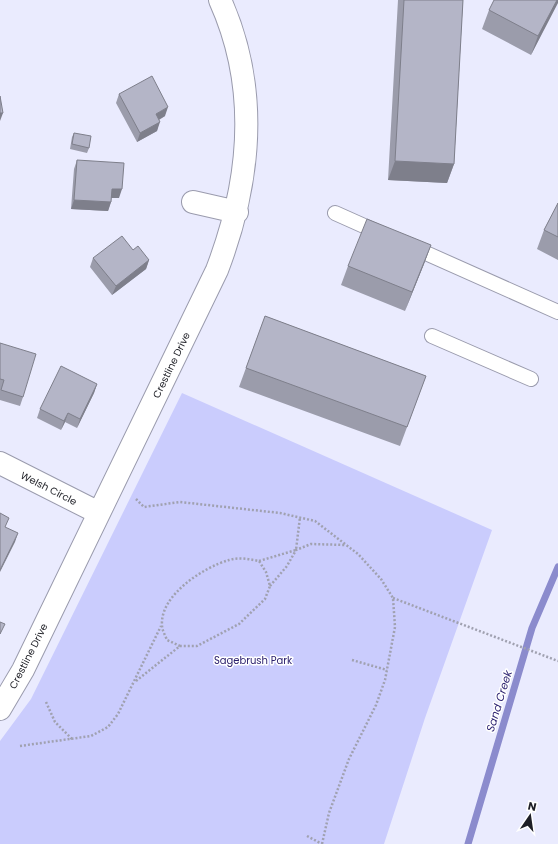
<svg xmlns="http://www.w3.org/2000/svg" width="558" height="844" viewBox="0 0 558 844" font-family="Poppins,sans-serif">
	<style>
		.green { fill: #caccfd }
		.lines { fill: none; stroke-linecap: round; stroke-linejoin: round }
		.stream { stroke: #8b8bcd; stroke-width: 7 }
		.lane-casing { stroke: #9a9bad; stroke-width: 16 }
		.street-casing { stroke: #9a9bad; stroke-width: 24 }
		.path { stroke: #a0a1b0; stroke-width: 2.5; stroke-dasharray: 2 2; stroke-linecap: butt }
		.lane { stroke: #fff; stroke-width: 14 }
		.street { stroke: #fff; stroke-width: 22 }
		.wall { fill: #9b9cab }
		.shaded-wall { fill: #7e7f8b }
		.building { fill: #b4b5c7; stroke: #7e7f8b }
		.labels { text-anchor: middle; stroke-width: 3; stroke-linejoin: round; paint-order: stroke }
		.street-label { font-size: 10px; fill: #1e1f26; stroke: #fff }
		.park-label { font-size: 10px; fill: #2c216e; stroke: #fff }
		.water-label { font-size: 11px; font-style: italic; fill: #2f2572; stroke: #fff }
	</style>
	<rect width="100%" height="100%" fill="#eaebfe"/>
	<path class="green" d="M182,393L492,530L425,718L384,844H0V741L31,699Z"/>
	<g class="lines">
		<path class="stream" d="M468,844L532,628L558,567"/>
		<defs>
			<path id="lane" d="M335,213L382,234
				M410,246L558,312
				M432,336L531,379"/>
			<path id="street" d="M193,202L237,212
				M0,463L99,513
				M0,709L23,670L217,270C251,181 260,89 220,0"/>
		</defs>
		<use href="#lane" class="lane-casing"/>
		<use href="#street" class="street-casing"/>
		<path class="path" d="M136,499L144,507L180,502L280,513L315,521L358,554L381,579L393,598L395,627L385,680L376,705L349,759L329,813L322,844
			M259,561L296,550L300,517
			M270,586L287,566L296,550L311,544L345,545
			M393,598L558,661
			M352,660L387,670
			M136,681L180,646H197L239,624L265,599L270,586L266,572L259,561C249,559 239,557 229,560C204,567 160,595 162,625C162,630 165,635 167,640L180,646
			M46,702L55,722L72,739
			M20,746L91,736L108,727L118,714L161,626
			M307,836L322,844"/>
		<use href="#lane" class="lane"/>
		<use href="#street" class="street"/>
	</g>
	<path class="wall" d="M398,0H463L454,164L447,183L388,180Z
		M558,0L531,55L482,29L489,10Z
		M119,94L165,116L159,120L157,131L137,142L116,103Z
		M74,133L89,148L87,153L70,149L72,137Z
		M77,160L119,198H111V202L108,211L71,209L74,169Z
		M558,203V260L537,249L544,230Z
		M431,245L424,264L405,311L341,285L348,266Z
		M133,250L149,260L146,269L112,295L90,267L93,258Z
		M265,316L426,376L400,446L239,387Z
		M0,343L23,397L20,406L0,400Z
		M97,384L94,393L77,428L65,422L61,430L37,418L40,409Z"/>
	<path class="shaded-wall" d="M557,0H558V3L531,55L538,36Z
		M168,107L165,116L153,123L156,114Z
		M0,113H3L0,121Z
		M160,122L157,131L137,142L140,133Z
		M395,161L454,164L447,183L388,180Z
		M112,189H122L119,198H108Z
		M74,200L111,202L108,211L71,209Z
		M431,245L424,264L405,311L412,292Z
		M149,260L146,269L112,295L116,286Z
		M97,384L94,393L77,428L80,419Z
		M68,413L65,422L61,430L64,421Z
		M18,533L15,542L0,572V570Z"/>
	<path class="building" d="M404,0H463L454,164L395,161Z
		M494,0H557L538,36L489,10Z
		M152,76L168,107L156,114L160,122L140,133L119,94Z
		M0,96L3,113H0Z
		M74,133L91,136L89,148L72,144Z
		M77,160L124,163L122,189H112L111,202L74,200Z
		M558,203V237L544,230Z
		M367,219L431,245L412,292L348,266Z
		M122,236L133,250L138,246L149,260L116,286L93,258Z
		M265,316L426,376L407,427L246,368Z
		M0,343L36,354L23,397L1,390L4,380L0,379Z
		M61,366L97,384L80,419L68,413L64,421L40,409Z
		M0,513L9,518L5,527L18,533L0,570Z
		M0,622L5,624L0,634Z"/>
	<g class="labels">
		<g class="street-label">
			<text transform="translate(171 365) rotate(-64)" y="4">Crestline Drive</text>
			<text transform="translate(49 488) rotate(27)" y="4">Welsh Circle</text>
			<text transform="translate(28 656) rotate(-63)" y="4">Crestline Drive</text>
		</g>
		<g class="park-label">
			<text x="253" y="664">Sagebrush Park</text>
		</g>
		<g class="water-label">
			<text transform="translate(499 701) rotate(-73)" y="4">Sand Creek</text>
		</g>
	</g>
	<g transform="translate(530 816) rotate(13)" stroke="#ffffff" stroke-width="3" paint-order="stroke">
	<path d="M0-3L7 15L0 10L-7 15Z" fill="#1e1f26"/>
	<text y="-6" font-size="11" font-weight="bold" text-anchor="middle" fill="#1e1f26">N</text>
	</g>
</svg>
